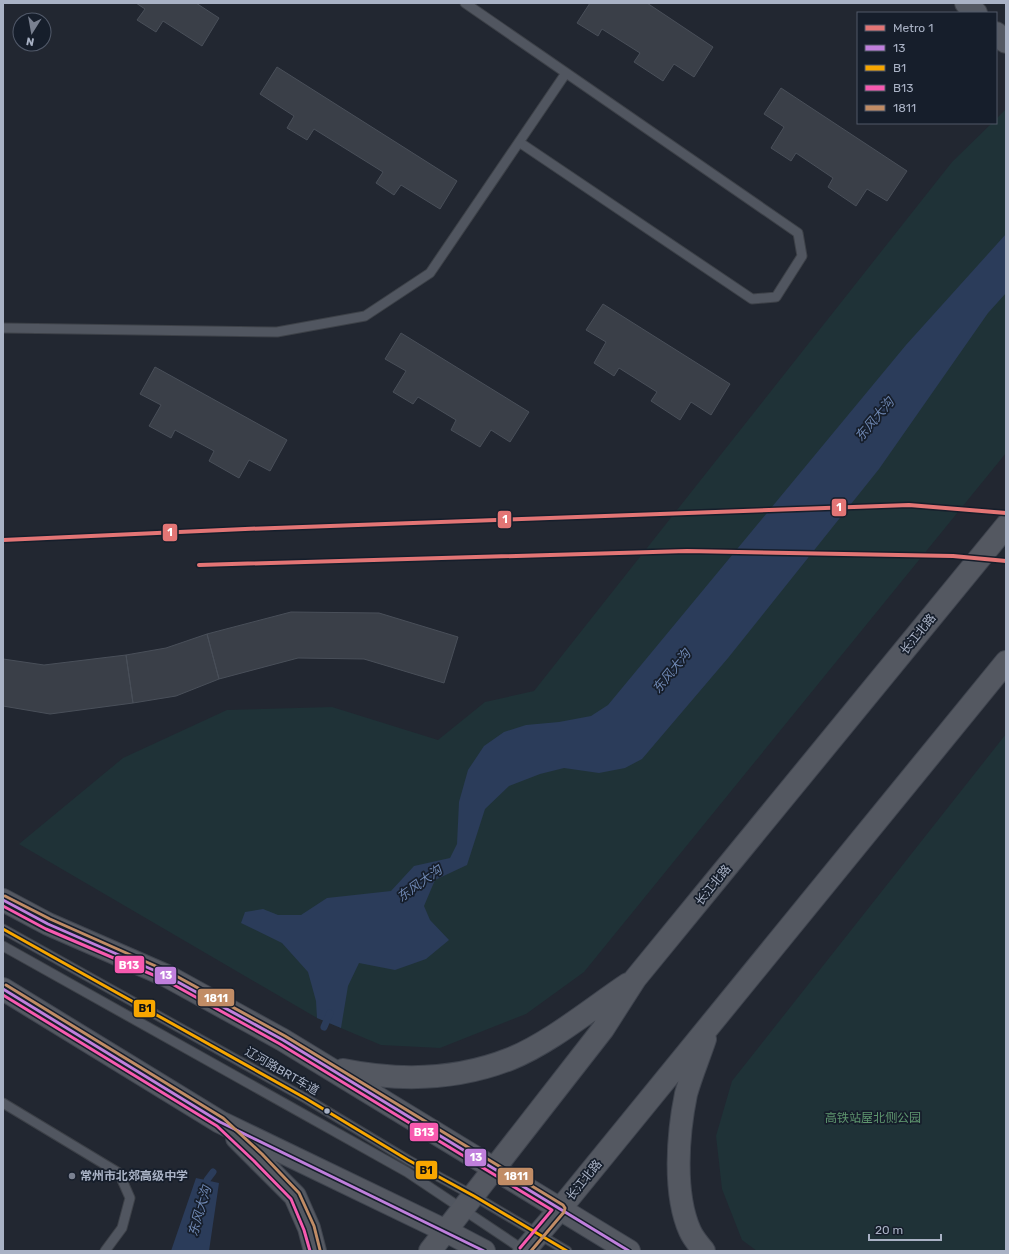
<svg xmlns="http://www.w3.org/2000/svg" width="1009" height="1254" viewBox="0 0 1009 1254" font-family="Rubik,'Noto Sans SC',sans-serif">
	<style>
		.green { fill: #1f3237 }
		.water { fill: #2b3c5a }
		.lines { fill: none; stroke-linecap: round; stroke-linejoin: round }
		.stream { stroke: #2b3c5a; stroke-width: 7 }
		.building { fill: #3a3f48; stroke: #494f59 }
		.lane-casing { stroke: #3d4148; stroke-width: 11 }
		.secondary-casing { stroke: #3d4148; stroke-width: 24 }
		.primary-casing { stroke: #3f444e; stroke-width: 24 }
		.lane { stroke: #515660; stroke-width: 9 }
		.secondary { stroke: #555a64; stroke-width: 22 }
		.primary { stroke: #545861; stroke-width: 22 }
		.bus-1-casing { stroke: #161e2b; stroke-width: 6 }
		.bus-2-casing { stroke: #161e2b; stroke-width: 6 }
		.bus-3-casing { stroke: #161e2b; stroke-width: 6 }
		.bus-4-casing { stroke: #161e2b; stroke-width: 6 }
		.bus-1 { stroke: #c07fdc; stroke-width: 3 }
		.bus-2 { stroke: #f7a600; stroke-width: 3 }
		.bus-3 { stroke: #f75aaf; stroke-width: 3 }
		.bus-4 { stroke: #c18c65; stroke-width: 3 }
		.metro-1-casing { stroke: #161e2b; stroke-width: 7 }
		.metro-1 { stroke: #e37575; stroke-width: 4 }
		.bus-dot { fill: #a9b2c5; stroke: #161e2b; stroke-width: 1.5 }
		.poi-dot { fill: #7a8191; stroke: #161e2b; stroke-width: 1.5 }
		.labels { text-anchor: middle; stroke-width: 3.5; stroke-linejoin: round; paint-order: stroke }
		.street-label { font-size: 12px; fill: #a9b2c5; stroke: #161e2b }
		.park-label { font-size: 12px; fill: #5f976f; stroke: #161e2b }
		.poi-label { font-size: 12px; font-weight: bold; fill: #a9b2c5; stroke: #161e2b; text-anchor: start }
		.water-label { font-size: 13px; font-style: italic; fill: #6e87b2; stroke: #161e2b }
		.line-badge { stroke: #161e2b; stroke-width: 1.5 }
		.badge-label { font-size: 11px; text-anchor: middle; font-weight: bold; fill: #fff }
		.pale-badge-label { font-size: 11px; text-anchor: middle; font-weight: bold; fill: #111 }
	</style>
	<rect width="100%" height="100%" fill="#222731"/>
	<path class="green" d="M1006,109V453L584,972L526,1014L440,1048L381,1045L317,1018L19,844L123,758L227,710L332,707L438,740L485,702L534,691L952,162L992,123H996V119Z
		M1006,734V1251H757L742,1240L722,1189L716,1136L732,1081Z"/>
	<path class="water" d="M1006,234V293L988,313L879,469L728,658L642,759L625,768L599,773L564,768L540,774L509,786L485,809L467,865L435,880L424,906L430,920L449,940L426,959L395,970L359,963L348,986L341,1028L317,1018L316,1001L308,972L282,943L241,923L245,912L263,909L278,915H301L327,898L391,891L414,866L450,858L457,844L459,802L468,770L484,746L504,732L526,725L559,722L591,716L608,705L906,345Z
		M196,1178L219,1183L209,1251H171Z"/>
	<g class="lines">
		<path class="stream" d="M324,1027L330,1013
			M205,1189L207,1180L213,1172"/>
	</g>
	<path class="building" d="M136,3H196L219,18L202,46L163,21L156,32L137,20L145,9Z
		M590,3H647L713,47L694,77L674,64L663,81L634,62L640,53L602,29L598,36L577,23Z
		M277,67L457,181L440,209L401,185L394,195L376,183L383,172L314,129L307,140L287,128L294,116L260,94Z
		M781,88L907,171L887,201L867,189L856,206L828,187L833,178L796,153L791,161L771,148L784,127L764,114Z
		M603,304L730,384L711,415L691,402L680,420L651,401L657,392L619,368L614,376L594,363L606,342L586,330Z
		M401,333L529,412L510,442L491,430L480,447L451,430L456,420L418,397L413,404L393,392L406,371L385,359Z
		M155,367L287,440L270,471L249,460L239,478L209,461L214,451L175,430L171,438L149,426L161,405L140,394Z
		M291,612L379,613L458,637L444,683L364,659L298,658L219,679L207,634Z
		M207,634L219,679L176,696L133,703L126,655L166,648Z
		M126,655L133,703L50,714L3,706V659L44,665Z"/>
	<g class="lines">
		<defs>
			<path id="lane" d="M465,3L798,233L802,256L776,297L752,299L519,142
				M3,328L277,332L365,316L430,273L566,73
				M3,929L305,1098L408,1160L474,1196L567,1251
				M3,946L407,1172L525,1251
				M3,1103L119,1173L130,1198L122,1228L105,1251"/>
			<path id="secondary" d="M966,3L976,13
				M996,33L1006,42"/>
			<path id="primary" d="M3,900L48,924L167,976L283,1040L629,1251
				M3,989L220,1122L446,1231L484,1251
				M343,1070C398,1081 457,1080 510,1059C550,1043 592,1008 628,984
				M237,1138L295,1196L309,1228L315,1251
				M430,1251L603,1029L635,979L1006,526
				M524,1251L560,1209L1006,662
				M704,1251C699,1245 693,1238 690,1231C673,1193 678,1133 686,1094C691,1076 699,1057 705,1039"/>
		</defs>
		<use href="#lane" class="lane-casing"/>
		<use href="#secondary" class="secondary-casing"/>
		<use href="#primary" class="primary-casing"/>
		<use href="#lane" class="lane"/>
		<use href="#secondary" class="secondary"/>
		<use href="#primary" class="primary"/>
		<defs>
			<path id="bus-1" d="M3,900L48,924L167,976L283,1040L629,1251
				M3,989L220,1122L484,1251"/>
			<path id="bus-2" d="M3,929L305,1098L408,1160L474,1196L567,1251"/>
			<path id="bus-3" d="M3,906L46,929L165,980L280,1044L552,1210L520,1248
				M3,995L217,1126L254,1161L291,1199L304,1230L310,1251"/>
			<path id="bus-4" d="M5,896L50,919L169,972L285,1036L563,1205L565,1208L564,1212L531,1251
				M6,985L223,1118L262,1154L299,1193L314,1226L320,1250"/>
		</defs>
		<use href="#bus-1" class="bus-1-casing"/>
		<use href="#bus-2" class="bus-2-casing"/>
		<use href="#bus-3" class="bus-3-casing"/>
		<use href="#bus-4" class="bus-4-casing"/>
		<use href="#bus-1" class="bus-1"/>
		<use href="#bus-2" class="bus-2"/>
		<use href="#bus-3" class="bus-3"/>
		<use href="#bus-4" class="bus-4"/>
		<defs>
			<path id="metro-1" d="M3,540L245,529L909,505L1006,513
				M199,565L687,551L953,556L1006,561"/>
		</defs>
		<use href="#metro-1" class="metro-1-casing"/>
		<use href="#metro-1" class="metro-1"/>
	</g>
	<circle class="bus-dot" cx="327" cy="1111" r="3.5"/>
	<circle class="poi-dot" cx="72" cy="1176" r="4"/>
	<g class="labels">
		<g class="street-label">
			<text transform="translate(918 634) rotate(-51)" y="4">长江北路</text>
			<text transform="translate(713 885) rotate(-51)" y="4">长江北路</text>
			<text transform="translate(282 1071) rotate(30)" y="4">辽河路BRT车道</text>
			<text transform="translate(584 1180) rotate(-51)" y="4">长江北路</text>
		</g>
		<g class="park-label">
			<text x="873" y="1122">高铁站屋北侧公园</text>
		</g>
		<g class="poi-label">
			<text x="80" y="1180">常州市北郊高级中学</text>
		</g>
		<g class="water-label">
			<text transform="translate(874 419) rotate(-50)" y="5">东风大沟</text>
			<text transform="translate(671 671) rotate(-51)" y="5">东风大沟</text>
			<text transform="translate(419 883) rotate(-36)" y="5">东风大沟</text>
			<text transform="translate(199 1211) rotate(-74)" y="5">东风大沟</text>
		</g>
	</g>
	<g class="line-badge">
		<rect x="831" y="498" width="16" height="19" rx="4" fill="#e37575"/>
		<rect x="497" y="510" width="15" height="19" rx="4" fill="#e37575"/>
		<rect x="162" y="523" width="16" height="19" rx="4" fill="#e37575"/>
		<rect x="114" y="955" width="31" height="19" rx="4" fill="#f75aaf"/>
		<rect x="154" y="966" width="23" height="19" rx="4" fill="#c07fdc"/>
		<rect x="197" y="988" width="38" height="19" rx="4" fill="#c18c65"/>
		<rect x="133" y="999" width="23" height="19" rx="4" fill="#f7a600"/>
		<rect x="409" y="1122" width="30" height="20" rx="4" fill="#f75aaf"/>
		<rect x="464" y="1148" width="23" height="19" rx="4" fill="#c07fdc"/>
		<rect x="415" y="1160" width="23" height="20" rx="4" fill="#f7a600"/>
		<rect x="497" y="1167" width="37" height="19" rx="4" fill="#c18c65"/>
	</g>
	<g class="badge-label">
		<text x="839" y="511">1</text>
		<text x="505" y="523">1</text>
		<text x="170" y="536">1</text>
		<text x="129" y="969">B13</text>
		<text x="166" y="979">13</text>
		<text x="216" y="1002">1811</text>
		<text x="424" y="1136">B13</text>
		<text x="476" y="1161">13</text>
		<text x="516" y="1180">1811</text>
	</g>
	<g class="pale-badge-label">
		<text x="145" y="1012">B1</text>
		<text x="426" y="1174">B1</text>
	</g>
	<rect width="1009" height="1254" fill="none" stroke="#a9b2c5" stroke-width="8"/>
	<rect x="857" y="12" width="140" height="112" fill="#161e2b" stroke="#515969"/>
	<rect x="865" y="25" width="20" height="6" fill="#e37575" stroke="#515969"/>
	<text x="893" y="32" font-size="12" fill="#a9b2c5">Metro 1</text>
	<rect x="865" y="45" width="20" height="6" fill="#c07fdc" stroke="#515969"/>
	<text x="893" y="52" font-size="12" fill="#a9b2c5">13</text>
	<rect x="865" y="65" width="20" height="6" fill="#f7a600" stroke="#515969"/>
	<text x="893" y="72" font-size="12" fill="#a9b2c5">B1</text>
	<rect x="865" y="85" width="20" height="6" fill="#f75aaf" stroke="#515969"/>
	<text x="893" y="92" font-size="12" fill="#a9b2c5">B13</text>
	<rect x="865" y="105" width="20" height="6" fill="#c18c65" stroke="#515969"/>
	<text x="893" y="112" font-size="12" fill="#a9b2c5">1811</text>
	<g transform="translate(32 32) rotate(191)"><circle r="19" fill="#161e2b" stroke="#515969"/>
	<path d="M0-3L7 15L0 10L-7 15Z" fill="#7a8191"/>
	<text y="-6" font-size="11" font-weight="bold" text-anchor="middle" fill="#a9b2c5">N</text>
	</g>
	<path d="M869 1234v6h72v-6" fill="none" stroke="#a9b2c5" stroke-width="2"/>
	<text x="875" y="1234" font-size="12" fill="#a9b2c5" stroke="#161e2b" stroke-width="3" paint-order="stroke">20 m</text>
</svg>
